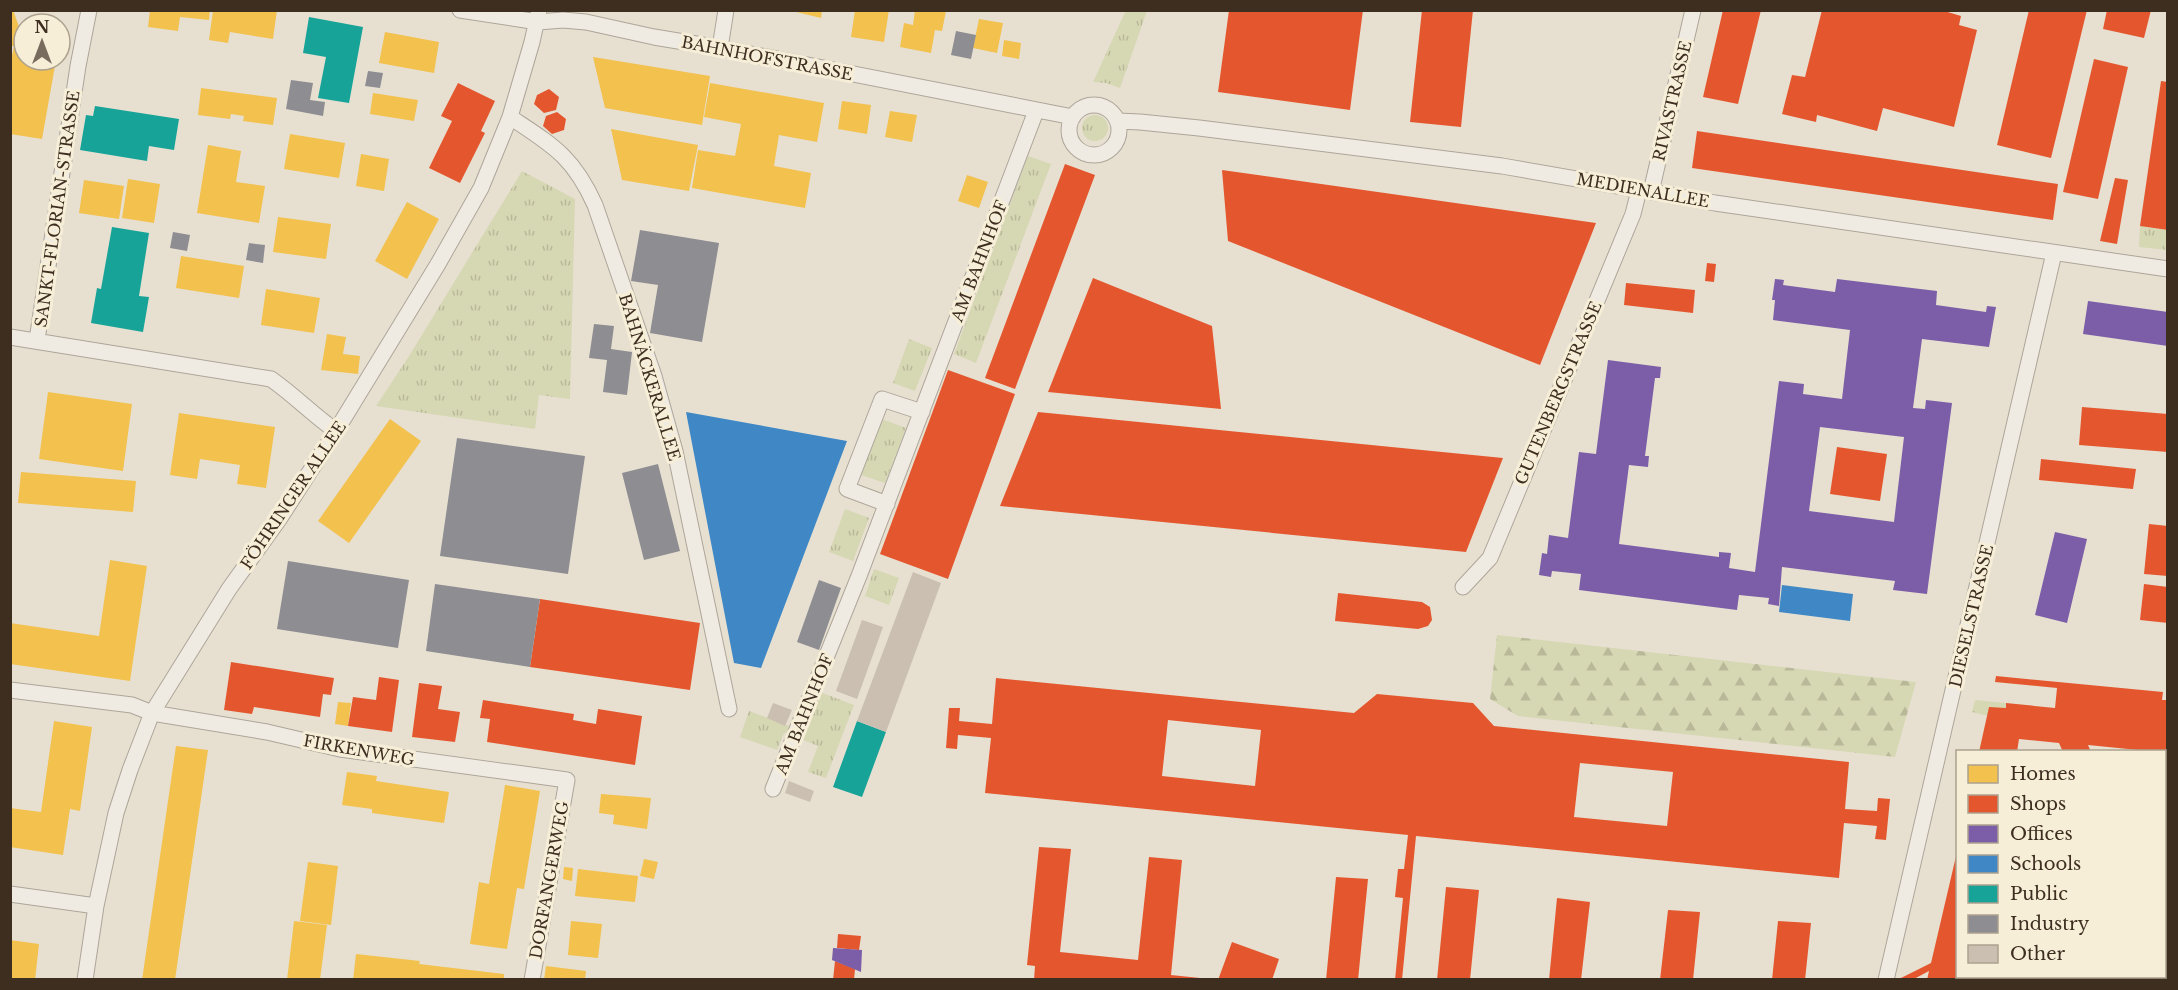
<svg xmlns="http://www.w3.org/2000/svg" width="2178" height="990" viewBox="0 0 2178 990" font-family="'Libre Baskerville',serif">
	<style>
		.grass { fill: url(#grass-tufts) }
		.forest { fill: url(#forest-firs) }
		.homes { fill: #f2c14e }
		.shops { fill: #e4572e; fill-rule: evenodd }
		.offices { fill: #7b5ea7; fill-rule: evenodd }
		.schools { fill: #3f88c5 }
		.public { fill: #17a398 }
		.industry { fill: #8d8d92 }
		.building { fill: #cbbfb2 }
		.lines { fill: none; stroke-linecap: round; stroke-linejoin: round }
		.street-casing { stroke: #ada599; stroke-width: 17 }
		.street { stroke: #efebe3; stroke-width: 15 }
		.labels { text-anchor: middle; stroke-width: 6; stroke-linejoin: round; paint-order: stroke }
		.street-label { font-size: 16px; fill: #3d2e20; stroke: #f7eed8 }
	</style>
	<defs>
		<pattern id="grass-tufts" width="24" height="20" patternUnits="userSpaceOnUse" patternTransform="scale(1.5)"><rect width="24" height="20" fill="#d6d7b3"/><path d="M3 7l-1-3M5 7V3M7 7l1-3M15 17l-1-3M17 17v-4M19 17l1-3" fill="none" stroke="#b9b99a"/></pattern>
		<pattern id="forest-firs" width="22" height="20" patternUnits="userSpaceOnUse" patternTransform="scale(1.5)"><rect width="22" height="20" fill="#d6d7b3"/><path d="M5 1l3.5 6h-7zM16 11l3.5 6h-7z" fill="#b9b99a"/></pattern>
	</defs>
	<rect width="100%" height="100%" fill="#e7e0d1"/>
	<path class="grass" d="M1126,10L1147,11L1120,88L1106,83L1093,82Z
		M1082 128a13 13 0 1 1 26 0a13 13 0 1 1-26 0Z
		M1028,156L1051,164L976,363L954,354Z
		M522,171L575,199L570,399L539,395L535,429L376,406L409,356Z
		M2140,226L2167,230V250L2139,247Z
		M909,339L932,348L915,391L893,383Z
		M882,419L906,428L885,483L861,475Z
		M845,509L869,518L853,561L829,552Z
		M874,569L899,578L889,605L865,596Z
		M820,692L854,705L826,778L808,772L818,746L803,740Z
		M1975,700L2006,703V708L1988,716L1972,712Z
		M749,711L792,727L789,734L784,733L777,750L740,737Z"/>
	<path class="forest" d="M1497,635L1916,682L1895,757L1518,716L1490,699Z"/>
	<path class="homes" d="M10,10H13L22,35L24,34V60H56L42,139L10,134V65L14,46H10Z
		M150,10H210L209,20L180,17L178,31L148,27Z
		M213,10H277L273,39L230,32L228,43L209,40Z
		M788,10H822L821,18Z
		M855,10H889L884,42L851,37Z
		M915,10L946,11L942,31L935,30L931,53L900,47L904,23L913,25Z
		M979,19L1003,23L997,53L973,48Z
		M385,32L439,42L434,73L379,63Z
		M1004,40L1021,43L1019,59L1002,56Z
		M593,57L710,76L702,125L605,108Z
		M710,83L824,103L817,142L779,135L774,166L811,173L805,208L692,188L698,150L735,156L741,124L704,117Z
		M201,88L277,98L273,125L243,121L244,116L231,114L230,119L198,115Z
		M373,93L418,100L414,121L370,114Z
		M842,101L871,105L867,134L838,129Z
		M890,111L917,115L912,142L885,137Z
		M611,129L698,145L689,191L622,180Z
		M290,134L345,143L339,178L284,169Z
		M208,145L241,151L236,182L265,186L259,223L197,213Z
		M361,154L389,159L384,191L356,186Z
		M967,175L988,182L979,208L958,201Z
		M128,179L160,184L154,223L122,218Z
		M84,180L124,186L119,219L79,213Z
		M407,202L439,219L407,279L375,261Z
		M278,217L331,224L326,259L273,252Z
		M181,256L244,266L239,298L176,288Z
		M266,289L320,298L314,333L261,325Z
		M327,334L346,337L343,354L360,356L358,374L321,370Z
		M48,392L132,404L123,471L39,459Z
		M179,413L275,427L266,488L237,484L240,465L200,459L197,479L170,475Z
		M390,419L421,441L349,543L318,521Z
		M21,472L136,481L133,512L18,503Z
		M110,560L147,566L130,681L10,664V623L99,636Z
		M338,702L351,703L348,726L335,724Z
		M54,721L92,727L80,811L70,809L63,855L10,847V808L41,812Z
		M176,746L208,750L186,903L175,980H142Z
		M347,772L377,776L376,781L449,792L444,823L372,813V809L342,805Z
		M505,785L540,791L524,889L517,888L507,949L470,944L479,882L489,884Z
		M601,794L651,798L647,829L613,824L614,815L599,813Z
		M644,859L658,862L654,879L640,876Z
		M308,862L338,866L331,925L300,921Z
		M564,867L573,868L572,881L563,879Z
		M578,869L638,876L635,902L575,896Z
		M294,921L327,925L320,980H287Z
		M571,921L602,924L598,958L568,955Z
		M10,940L39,944L35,980H10Z
		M356,954L420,961L419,964L504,974V980H353Z
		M546,966L586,971L585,980H544Z"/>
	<path class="shops" d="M1229,10H1363L1350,110L1218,92Z
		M1422,10H1473L1461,127L1410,122Z
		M1723,10H1761L1738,104L1703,97Z
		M1822,10H1941L1961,16L1959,25L1977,30L1954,127L1883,108L1877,131L1817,115L1816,122L1782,114L1792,75L1805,77Z
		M2029,10H2087L2051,158L1997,145Z
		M2107,10H2151L2144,38L2103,29Z
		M2094,59L2128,67L2098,199L2063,192Z
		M2161,81L2168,82V230L2140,226Z
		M458,83L495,101L481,131L485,133L460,183L429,168L452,121L441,116Z
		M549,89L559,97L556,110L544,113L534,104L537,95Z
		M557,112L566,119L564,130L552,134L543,126L546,116Z
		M1697,131L2058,184L2053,220L1692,168Z
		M1065,164L1095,175L1015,389L985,378Z
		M1222,170L1596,223L1540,365L1228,241Z
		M2115,178L2128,180L2117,244L2100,241Z
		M1707,263L1716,264L1714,282L1705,281Z
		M1093,278L1212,326L1221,409L1048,392Z
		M1626,283L1695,290L1693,313L1624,305Z
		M948,370L1015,394L948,579L880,554Z
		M2082,407L2168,414V452L2079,445Z
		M1038,412L1503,458L1466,552L1000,506Z
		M1837,447L1887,454L1880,501L1830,494Z
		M2041,459L2136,469L2133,489L2039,480Z
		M2149,524L2168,526V576L2144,574Z
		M2144,584L2168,587V623L2140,620Z
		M1338,593L1422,602L1430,607L1432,620L1428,626L1418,629L1335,621Z
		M540,599L700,623L690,690L530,667Z
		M231,662L334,678L331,695L323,694L320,717L254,707L252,714L224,710Z
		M1996,676L2163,692L2162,700H2168V753L2088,745L2091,752H2063L2059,743L2019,739L2017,752H1979L1989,707L2006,708V703L2055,708L2057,688L1995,682Z
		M379,677L399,680L392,732L348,726L353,697L376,700Z
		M996,678L1354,713L1377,694L1473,703L1494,726L1849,762L1845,809L1877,811L1878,798L1890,799L1886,840L1875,839L1877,826L1844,823L1839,878L1416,836L1402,980H1395L1403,898L1395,897L1398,869H1404L1408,835L985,793L991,738L958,735L957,749L946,748L949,708H960L959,721L992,724ZM1168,720L1261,730L1255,786L1162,776ZM1580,763L1673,772L1667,826L1574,817Z
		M419,683L442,686L438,709L460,712L455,742L412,737Z
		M483,700L574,714L573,720L596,724L598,709L642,716L635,765L487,742L490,719L480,718Z
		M2168,842V873L2164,874V843Z
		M1039,847L1071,849L1060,952L1138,960L1149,857L1182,860L1171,975L1200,978V980H1034L1035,966L1027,965Z
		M1957,852L1958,976H2000L2015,978L2014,980H1927L1929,971L1912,980H1897L1931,963Z
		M1336,877L1368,879L1358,980H1326Z
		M1446,887L1479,890L1470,980H1437Z
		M2164,894L2168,900V959L2164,953Z
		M1557,898L1590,902L1581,980H1549Z
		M1668,910L1700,912L1693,980H1660Z
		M1778,921L1811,923L1805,980H1772Z
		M838,934L861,936L859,950L837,948Z
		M1232,942L1279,959L1272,980H1218Z
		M835,961L855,969L854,980H833Z"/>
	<path class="offices" d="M1775,279L1784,280L1783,285L1835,292L1837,279L1937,291L1936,305L1986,312L1987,306L1996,307L1989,347L1922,339L1913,408L1925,409L1926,400L1952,403L1927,594L1893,590L1895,581L1782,567L1779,606L1768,604L1769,598L1739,595L1737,610L1579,590L1581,574L1552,571L1551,577L1539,575L1542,553L1547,554L1549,535L1568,538L1579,452L1596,454L1608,360L1661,367L1660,378H1655L1645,456H1649L1648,467L1629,465L1619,544L1719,557V552L1731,553L1729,568L1755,572L1779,381L1804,384L1803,394L1842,399L1850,330L1773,320L1775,300H1772ZM1820,427L1904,437L1894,522L1809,511Z
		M2088,301L2168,312V346L2083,334Z
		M2055,532L2087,539L2067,623L2035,615Z
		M833,948L862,950L861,972L832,960Z"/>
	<path class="schools" d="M686,412L847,441L761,668L734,663Z
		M1782,585L1853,594L1850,621L1779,612Z"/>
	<path class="public" d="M309,17L363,27L349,103L318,98L326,57L303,53Z
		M95,106L179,119L174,150L149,146L147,161L80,150L86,115L93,116Z
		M112,227L149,233L139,296L149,297L143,332L91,323L97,288L101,289Z
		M857,721L886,732L862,797L833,787Z"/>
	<path class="industry" d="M956,31L976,35L971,59L951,55Z
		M368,71L383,73L380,88L365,86Z
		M291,80L313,83L310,100L325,102L323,116L286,109Z
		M640,230L719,243L702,342L650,333L658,285L631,281Z
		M173,232L190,235L187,251L170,248Z
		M249,243L265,245L263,263L246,260Z
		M594,324L614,326L611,349L632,352L627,395L603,392L607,360L589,358Z
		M457,438L585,456L568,574L440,556Z
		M658,464L680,551L644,560L622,473Z
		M288,561L409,580L398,648L277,629Z
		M819,580L841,588L819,650L797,642Z
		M435,584L540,599L530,667L426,651Z"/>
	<path class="building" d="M913,572L941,583L886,732L857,721Z
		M862,620L883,627L857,699L836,691Z
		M773,703L792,710L785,726L767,718Z
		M789,781L814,791L810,802L785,793Z"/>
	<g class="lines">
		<defs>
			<path id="street" d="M460,10L538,22L563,20L586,22L654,37L720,48L1073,117
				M720,48L726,10
				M1069 130a25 25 0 1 1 50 0a25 25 0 1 1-50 0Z
				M510,117C552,145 573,156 595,205L654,376L675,451L729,709
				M1118,121L1140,122L1199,128L1502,166L1715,203L2168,269
				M1651,192L1693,10
				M10,337L271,379C294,395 313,415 336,431
				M37,340L78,66L89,10
				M887,504L847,489L882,399L922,412
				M1463,587L1490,558L1633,214L1639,190
				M10,690L132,705L152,713L267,732L340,749L567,780L532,980
				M773,789L859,576L1036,111
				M10,894L96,906
				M85,980L96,906L116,813L130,770L152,713L229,589L280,518L336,431L438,264L481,188L510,117L532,42L539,10
				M1886,980L2054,253"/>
		</defs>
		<use href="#street" class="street-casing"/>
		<use href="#street" class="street"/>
	</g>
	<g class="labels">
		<g class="street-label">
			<text transform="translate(767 58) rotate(11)" y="6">BAHNHOFSTRASSE</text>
			<text transform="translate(1672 101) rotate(-77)" y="6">RIVASTRASSE</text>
			<text transform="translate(1643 190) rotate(10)" y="6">MEDIENALLEE</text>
			<text transform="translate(57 209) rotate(-82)" y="6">SANKT-FLORIAN-STRASSE</text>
			<text transform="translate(979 261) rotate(-69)" y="6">AM BAHNHOF</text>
			<text transform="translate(650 377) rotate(73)" y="6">BAHNÄCKERALLEE</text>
			<text transform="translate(1558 393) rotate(-67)" y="6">GUTENBERGSTRASSE</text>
			<text transform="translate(293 495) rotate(-56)" y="6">FÖHRINGER ALLEE</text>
			<text transform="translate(1971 616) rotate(-77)" y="6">DIESELSTRASSE</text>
			<text transform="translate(804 714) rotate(-68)" y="6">AM BAHNHOF</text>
			<text transform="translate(359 750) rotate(10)" y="6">FIRKENWEG</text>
			<text transform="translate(549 880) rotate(-80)" y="6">DORFANGERWEG</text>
		</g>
	</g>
	<rect width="2178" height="990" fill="none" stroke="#3d2e20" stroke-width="24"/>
	<rect x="1956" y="750" width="210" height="228" fill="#f7eed8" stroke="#ada18e" stroke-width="1.5"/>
	<rect x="1968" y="765" width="30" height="18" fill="#f2c14e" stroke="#ada18e" stroke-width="1.5"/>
	<text x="2010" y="780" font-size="18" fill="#3d2e20">Homes</text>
	<rect x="1968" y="795" width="30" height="18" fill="#e4572e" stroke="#ada18e" stroke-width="1.5"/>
	<text x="2010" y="810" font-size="18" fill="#3d2e20">Shops</text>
	<rect x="1968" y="825" width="30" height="18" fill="#7b5ea7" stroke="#ada18e" stroke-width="1.5"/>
	<text x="2010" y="840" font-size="18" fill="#3d2e20">Offices</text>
	<rect x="1968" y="855" width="30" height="18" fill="#3f88c5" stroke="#ada18e" stroke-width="1.5"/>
	<text x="2010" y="870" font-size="18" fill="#3d2e20">Schools</text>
	<rect x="1968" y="885" width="30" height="18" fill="#17a398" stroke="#ada18e" stroke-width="1.5"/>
	<text x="2010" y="900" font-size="18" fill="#3d2e20">Public</text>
	<rect x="1968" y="915" width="30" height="18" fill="#8d8d92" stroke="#ada18e" stroke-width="1.5"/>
	<text x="2010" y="930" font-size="18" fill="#3d2e20">Industry</text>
	<rect x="1968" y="945" width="30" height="18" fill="#cbbfb2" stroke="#ada18e" stroke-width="1.5"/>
	<text x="2010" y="960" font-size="18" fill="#3d2e20">Other</text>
	<g transform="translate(42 42)"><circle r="28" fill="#f7eed8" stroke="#ada18e" stroke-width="1.5"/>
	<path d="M0-4.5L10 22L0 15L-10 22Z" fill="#786c5e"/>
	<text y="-9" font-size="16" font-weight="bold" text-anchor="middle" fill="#3d2e20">N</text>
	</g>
</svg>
